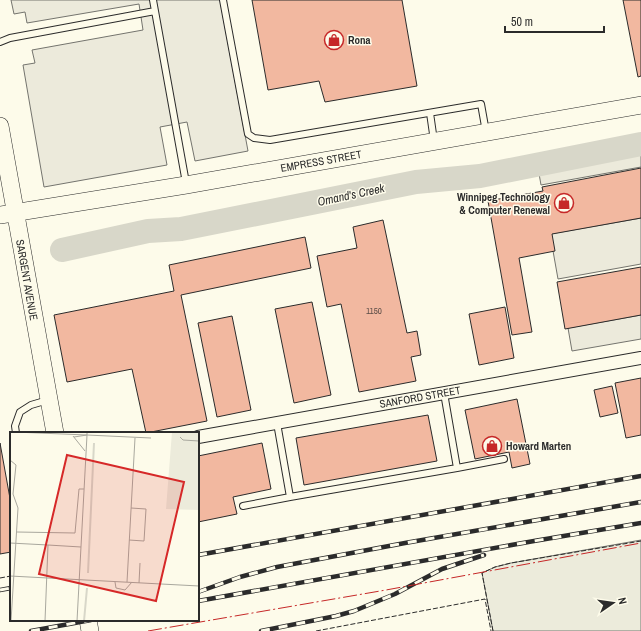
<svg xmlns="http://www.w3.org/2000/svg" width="641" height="631" viewBox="0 0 641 631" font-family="'Archivo Narrow',sans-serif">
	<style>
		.green { fill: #ecebdb; stroke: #74746e }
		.parking { fill: #eceadb; stroke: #74746e }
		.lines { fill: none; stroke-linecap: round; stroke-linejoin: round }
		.river { stroke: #d8d7c9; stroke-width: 24 }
		.building { fill: #f2b8a0; stroke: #2b2b2b }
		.lane-casing { stroke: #2b2b2b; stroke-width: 8 }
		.street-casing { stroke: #2b2b2b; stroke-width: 14 }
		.secondary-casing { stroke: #2b2b2b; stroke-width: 18 }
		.lane { stroke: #fdfbea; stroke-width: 6 }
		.street { stroke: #fdfbea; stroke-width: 12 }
		.secondary { stroke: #fdfbea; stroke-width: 17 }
		.rail-casing { stroke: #2b2b2b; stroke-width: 4.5 }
		.rail { stroke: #fdfbea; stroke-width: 3; stroke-dasharray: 9; stroke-linecap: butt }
		.fence { stroke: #2b2b2b; stroke-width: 1; stroke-dasharray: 5 2; stroke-linecap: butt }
		.power { stroke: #c62828; stroke-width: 1; stroke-dasharray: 14 3 2 3; stroke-linecap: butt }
		.labels { text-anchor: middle; stroke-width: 3; stroke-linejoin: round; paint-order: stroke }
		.number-label { font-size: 9px; fill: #5d4e48 }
		.poi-label { font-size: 11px; font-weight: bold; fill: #2b2b2b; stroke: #fdfbea; text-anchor: start }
		.street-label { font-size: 11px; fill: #2b2b2b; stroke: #fdfbea }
		.water-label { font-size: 12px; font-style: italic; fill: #2b2b2b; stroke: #fdfbea }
		.inset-river { fill: none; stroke: #d8d7c9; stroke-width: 2 }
		.inset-road { fill: none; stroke: #a9a89e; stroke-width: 1 }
		.view { fill: #d62828; fill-opacity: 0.15; stroke: #d62828; stroke-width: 2 }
		.inset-edge { fill: none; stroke: #2b2b2b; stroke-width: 2 }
	</style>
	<rect width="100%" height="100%" fill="#fdfbea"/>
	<path class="green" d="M641,540V631H493L482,573L495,567L511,563Z"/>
	<path class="parking" d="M11,0H220L248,151L195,161L187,122L160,127L167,165L44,187L23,65L35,63L32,50L143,30L139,4L27,23L25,12L14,14Z
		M641,143V167L541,185L537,162Z
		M641,218V264L558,279L550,234Z
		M641,315V339L572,351L568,328Z"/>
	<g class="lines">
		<path class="river" d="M62,250L148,231L181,229L416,182L480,176L641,144"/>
	</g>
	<path class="building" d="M252,0H402L417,86L325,102L319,81L268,90Z
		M623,0H641V76L638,77Z
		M641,168V218L552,234L555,251L519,258L532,332L512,335L488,201L543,191L542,187Z
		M383,220L407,333L417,331L421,355L411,357L416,381L359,392L341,304L327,307L317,256L357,248L353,227Z
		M305,237L311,268L181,295L207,421L146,433L132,369L67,382L54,315L174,291L169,265Z
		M641,267V315L565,329L557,282Z
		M312,302L331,395L294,403L275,309Z
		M505,307L514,358L479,365L469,314Z
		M232,316L251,410L217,417L198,323Z
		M641,378V435L626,438L615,383Z
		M612,386L618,413L600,417L594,390Z
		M517,399L530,464L512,468L509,452L475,459L465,410Z
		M428,415L437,461L304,485L296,438Z
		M0,443L11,504V552L0,554Z
		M262,443L271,489L233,497L237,514L198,522V456Z"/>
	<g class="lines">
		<defs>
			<path id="lane" d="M223,0L248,134L254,138L270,140L481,104L486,132
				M155,11L186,183
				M0,42L10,38L155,11L153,0
				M430,113L434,141
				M277,423L290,497L457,468L444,393
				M16,433L15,426L20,412L31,405L48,400
				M457,468L504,459
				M243,506L290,497"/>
			<path id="street" d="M198,437L641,358"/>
			<path id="secondary" d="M0,126L55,433
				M0,215L186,185L641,105
				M88,620L90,631"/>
		</defs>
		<use href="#lane" class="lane-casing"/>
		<use href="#street" class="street-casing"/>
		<use href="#secondary" class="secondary-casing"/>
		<use href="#lane" class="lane"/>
		<use href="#street" class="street"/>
		<use href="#secondary" class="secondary"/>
		<defs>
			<path id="rail" d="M198,555L641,476
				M0,590L11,588
				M198,592L240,577L277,567L405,543L641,502
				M198,601L534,541L641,523
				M31,631L91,620
				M261,631L336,616L354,611L395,594L442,569L484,555"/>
		</defs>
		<use href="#rail" class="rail-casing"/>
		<use href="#rail" class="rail"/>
		<path class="fence" d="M0,578L11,576
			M316,631L485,599L491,631
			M493,631L482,573L495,567L511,563L641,541"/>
		<path class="power" d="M148,631L386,590L641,543"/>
	</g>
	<defs>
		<symbol id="shop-ring" viewBox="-11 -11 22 22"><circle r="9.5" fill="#fdfbea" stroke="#c62828" stroke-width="1.5"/><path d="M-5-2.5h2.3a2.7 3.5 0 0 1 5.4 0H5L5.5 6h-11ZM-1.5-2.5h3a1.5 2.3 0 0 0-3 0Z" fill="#c62828"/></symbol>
	</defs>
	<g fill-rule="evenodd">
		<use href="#shop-ring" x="323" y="29" width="22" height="22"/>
		<use href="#shop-ring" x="553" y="192" width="22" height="22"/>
		<use href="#shop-ring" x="481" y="435" width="22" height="22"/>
	</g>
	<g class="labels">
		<g class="number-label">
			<text x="374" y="314">1150</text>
		</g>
		<g class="poi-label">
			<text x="348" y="44">Rona</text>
			<text x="550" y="201" text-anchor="end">Winnipeg Technology<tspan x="550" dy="13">&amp; Computer Renewal</tspan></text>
			<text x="506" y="450">Howard Marten</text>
		</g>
		<g class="street-label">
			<text transform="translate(321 161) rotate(-10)" y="4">EMPRESS STREET</text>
			<text transform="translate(27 280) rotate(80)" y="4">SARGENT AVENUE</text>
			<text transform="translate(420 397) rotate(-10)" y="4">SANFORD STREET</text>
		</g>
		<g class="water-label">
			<text transform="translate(351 195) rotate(-12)" y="4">Omand's Creek</text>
		</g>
	</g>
	<g transform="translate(10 432)">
		<rect width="189" height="189" fill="#fdfbea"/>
		<path d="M162,0H189V78L156,77Z" fill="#ecebdb"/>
		<path class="inset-river" d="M78,141L84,11M74,189L77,156"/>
		<path class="inset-road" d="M4,0L77,3M77,0V3L141,6M63,4L75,19M64,5L77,3M170,5L173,8L189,9M0,28L6,33L3,62L8,76L1,189M7,100L65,101L69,57H74M119,108L134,109L136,77L121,76M0,111L38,113L35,189M38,113L71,115M0,144L189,154M105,150L106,156L115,158L122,150M117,150L125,6M129,151L130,131M67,189L77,3"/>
		<path class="view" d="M57,23L174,50L146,169L29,142Z"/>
		<rect width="189" height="189" class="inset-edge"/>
	</g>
	<g transform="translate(613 603) rotate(77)" stroke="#fdfbea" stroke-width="3" paint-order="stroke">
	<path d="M0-3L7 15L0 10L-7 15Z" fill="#2b2b2b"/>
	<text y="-6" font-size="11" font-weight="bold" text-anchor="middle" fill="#2b2b2b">N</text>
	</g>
	<path d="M505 26v6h99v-6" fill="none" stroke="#2b2b2b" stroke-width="2"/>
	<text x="511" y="26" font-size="12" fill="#2b2b2b" stroke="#fdfbea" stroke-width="3" paint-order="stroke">50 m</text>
</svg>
